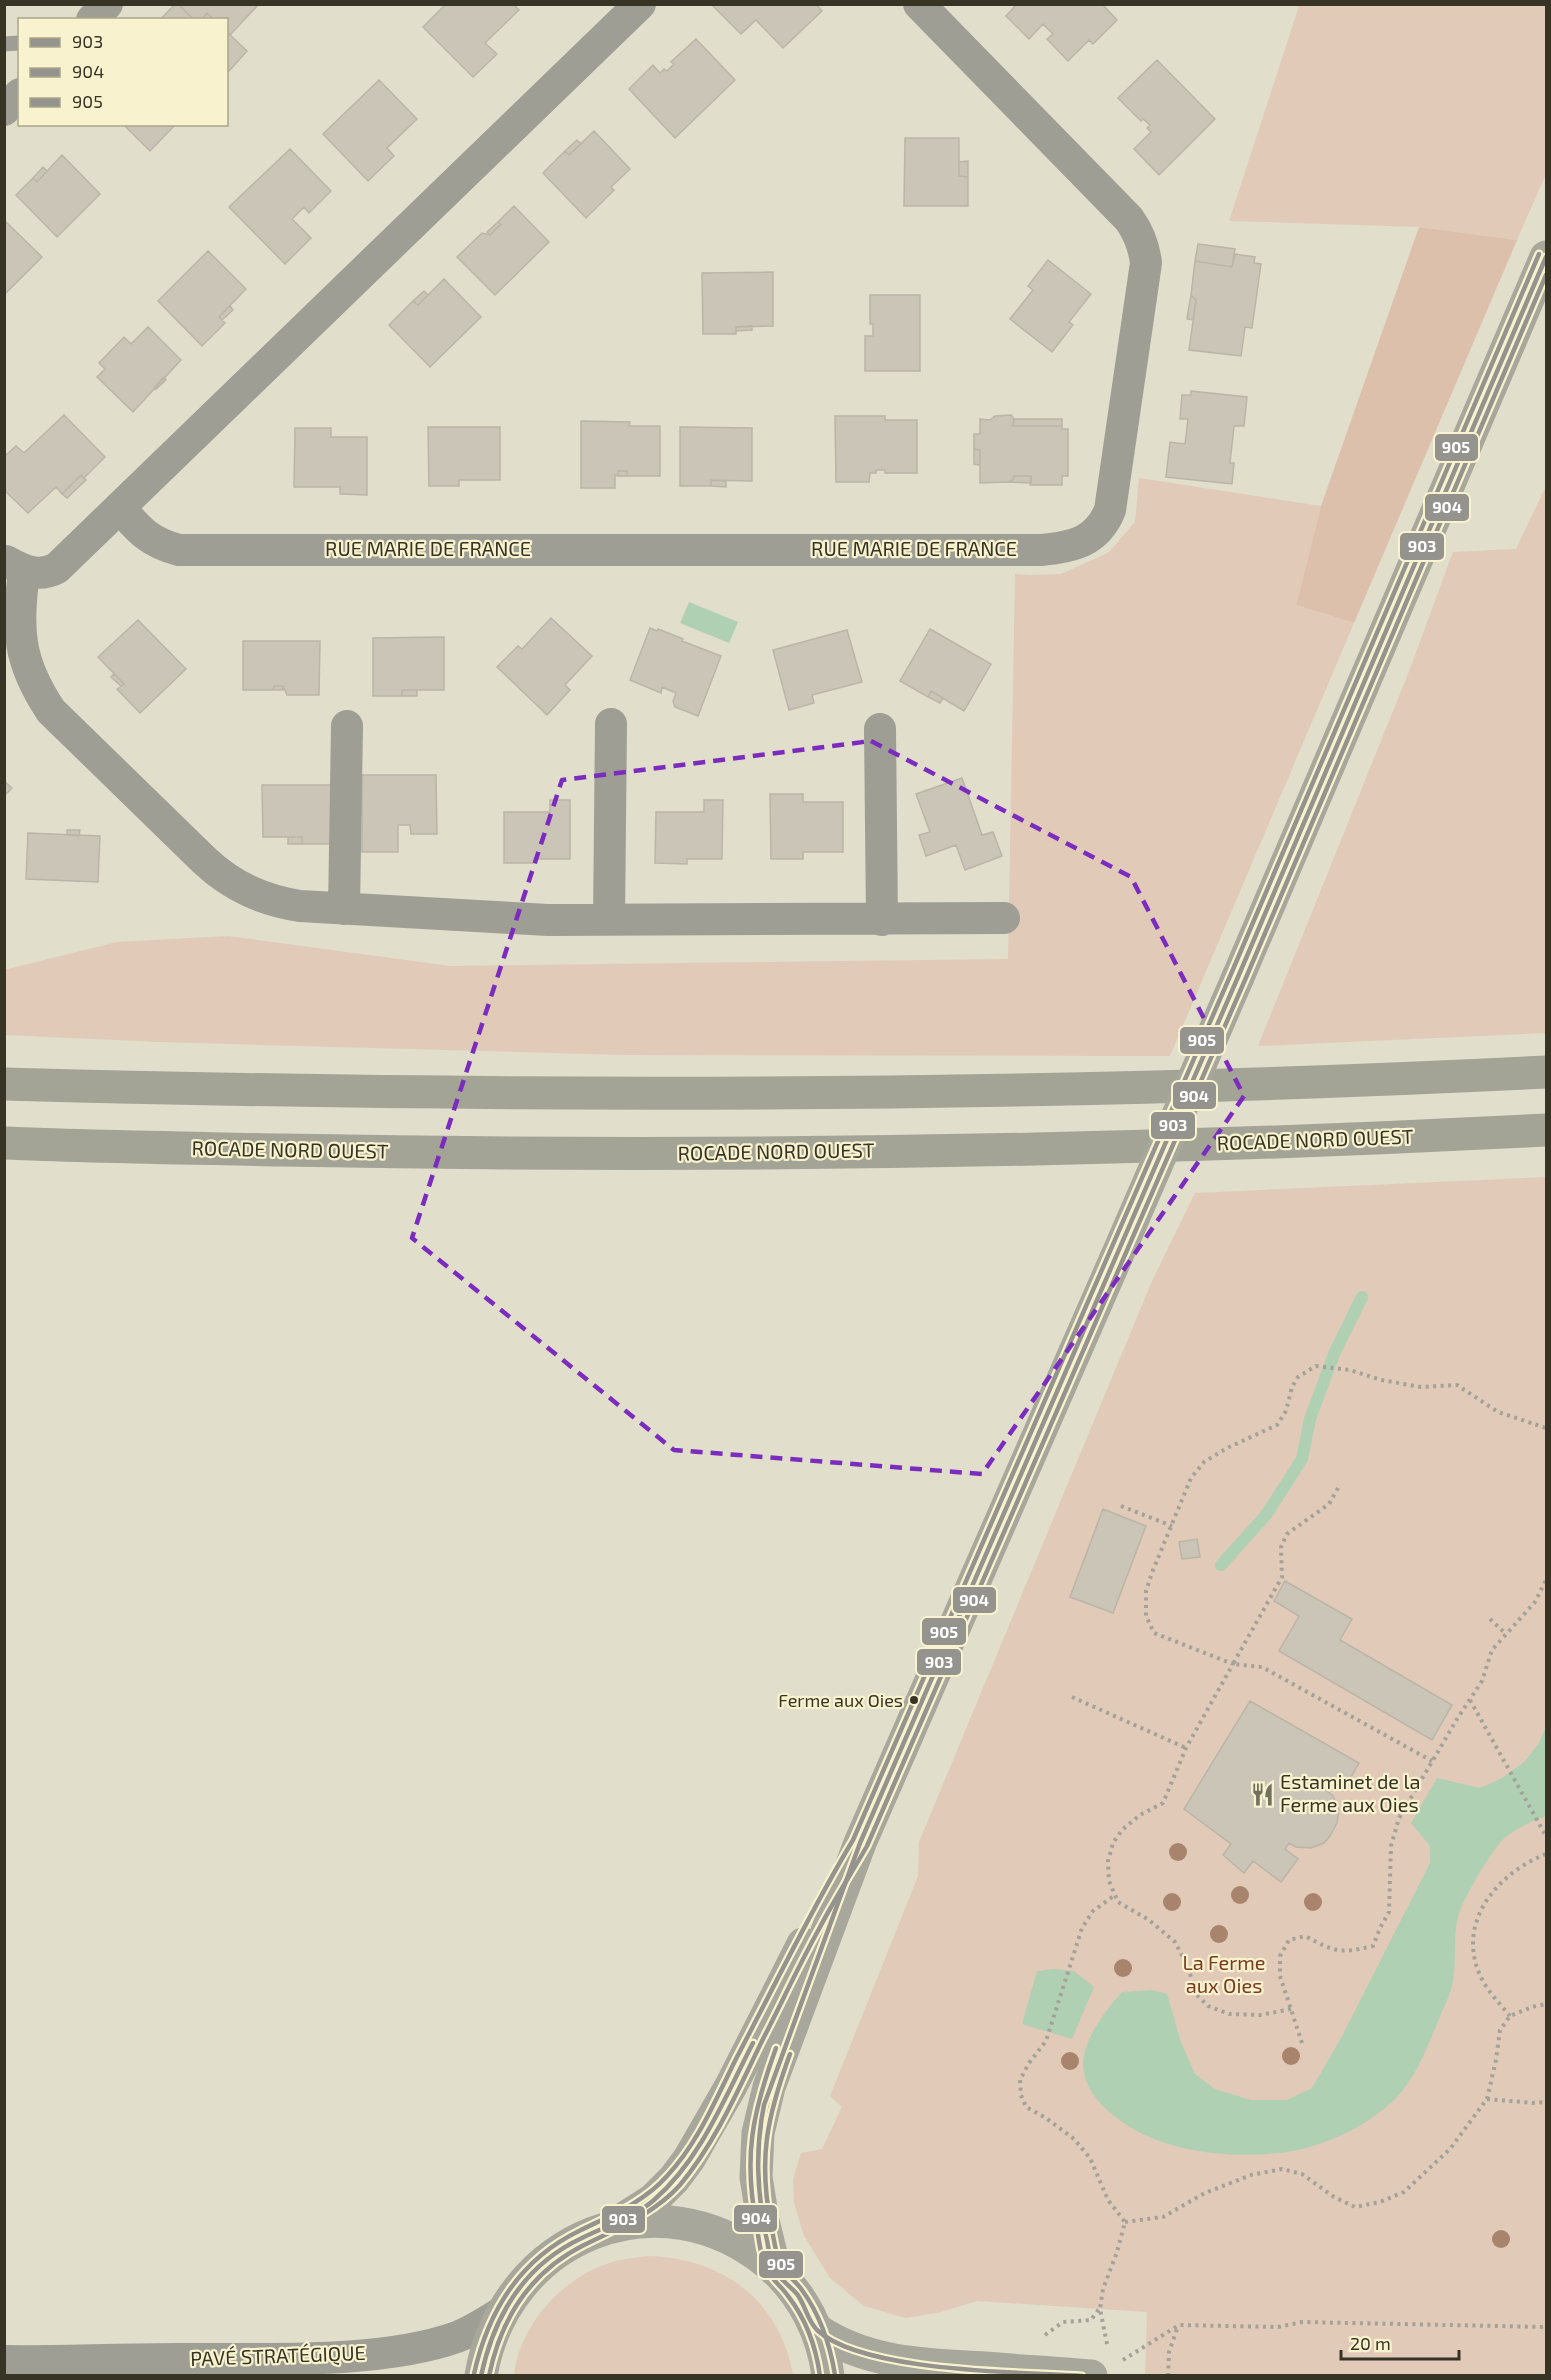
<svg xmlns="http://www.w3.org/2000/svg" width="1551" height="2380" viewBox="0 0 1551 2380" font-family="'Exo 2',sans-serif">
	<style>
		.green { fill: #e1cab8 }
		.forest { fill: #ddc0ac }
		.water { fill: #b0d0b4 }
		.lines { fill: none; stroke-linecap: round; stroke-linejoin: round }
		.stream { stroke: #b0d0b4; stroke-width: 12 }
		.building { fill: #cbc5b7; stroke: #bbb5a8; stroke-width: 1.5 }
		.path { stroke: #a3a299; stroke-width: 4; stroke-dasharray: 3 4.5; stroke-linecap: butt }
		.service { stroke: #9e9e95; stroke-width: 15 }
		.minor { stroke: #9e9e95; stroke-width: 32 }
		.secondary { stroke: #a7a79b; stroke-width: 33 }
		.trunk { stroke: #a3a396; stroke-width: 33 }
		.secondary-bridge { stroke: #a7a79b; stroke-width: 33 }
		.bus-1-casing { stroke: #f8f2ce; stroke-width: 9 }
		.bus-2-casing { stroke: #f8f2ce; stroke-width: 9 }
		.bus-3-casing { stroke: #f8f2ce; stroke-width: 9 }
		.bus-1 { stroke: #94938e; stroke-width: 4.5 }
		.bus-2 { stroke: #94938e; stroke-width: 4.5 }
		.bus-3 { stroke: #94938e; stroke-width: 4.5 }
		.tree { fill: #a8846d }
		.marked { fill: none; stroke: #7b2cbf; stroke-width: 4.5; stroke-dasharray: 12 8; stroke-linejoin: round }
		.bus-dot { fill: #373426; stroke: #f8f2ce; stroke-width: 2 }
		.labels { text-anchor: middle; stroke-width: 4.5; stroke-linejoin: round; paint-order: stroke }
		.bus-label { font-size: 18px; fill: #373426; stroke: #f8f2ce; text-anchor: end }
		.street-label { font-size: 20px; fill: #373426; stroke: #f8f2ce }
		.poi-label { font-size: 20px; fill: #373426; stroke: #f8f2ce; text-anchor: start }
		.park-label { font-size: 20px; fill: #793b20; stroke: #f8f2ce }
		.line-badge { stroke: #f8f2ce; stroke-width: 2 }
		.badge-label { font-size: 16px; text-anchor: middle; font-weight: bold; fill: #fff }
	</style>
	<rect width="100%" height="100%" fill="#e1decb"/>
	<path class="green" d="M1309,4L1546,5V174L1517,240L1419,227L1229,221L1299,6Z
		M1139,478L1321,506L1296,605L1354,623L1170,1056L625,1055L160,1042L5,1035L4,970L117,942L228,936L450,966L1008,959L1015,574L1030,575L1061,574L1108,553L1135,522Z
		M1546,486V1033L1258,1046L1408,674L1453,552L1516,549Z
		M1546,1177V2375H1145L1147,2312L977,2301L941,2312L906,2318L864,2306L830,2278L804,2236L794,2203L793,2179L801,2153L822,2149L842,2107L830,2096L918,1876L919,1842L1152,1281L1195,1193Z
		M650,2256C724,2259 780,2301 793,2375H514C520,2325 561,2279 609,2263C622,2259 636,2257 650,2256Z"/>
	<path class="forest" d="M1419,227L1517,240L1354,623L1296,605L1321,506Z"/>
	<path class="water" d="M689,602L738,622L729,643L680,623Z
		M1546,1726V1816C1533,1821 1518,1827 1506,1837C1492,1848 1459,1905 1457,1922C1453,1943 1457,1965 1452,1986C1449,1998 1442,2011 1437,2024C1426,2050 1414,2082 1392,2102C1364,2128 1324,2146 1287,2152C1242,2158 1191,2155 1149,2137C1121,2125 1082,2097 1083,2063C1084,2038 1106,2010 1122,1992L1152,1990L1167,1994L1181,2042L1195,2074L1215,2089L1251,2100H1287L1312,2088L1341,2038L1430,1863V1846L1411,1823L1437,1778L1480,1788L1502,1778L1524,1762L1539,1743Z
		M1053,1969L1074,1971L1094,1987L1072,2039L1022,2024L1037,1971Z"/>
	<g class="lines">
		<path class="stream" d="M1221,1565L1266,1515L1302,1459L1310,1419L1334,1354L1362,1297"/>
	</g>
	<path class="building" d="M175,4H178L194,20H160Z
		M178,4H259L230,35L226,31V20H214L207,13L201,20H194Z
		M446,4H513L519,10L485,43L497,54L473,77L423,27Z
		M715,4H816L822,11L783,48L756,20L741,34L713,6Z
		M1017,4H1102L1117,20L1093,44L1089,40L1068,61L1047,39L1053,34L1043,24L1029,39L1006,16Z
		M207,13L214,20H201Z
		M226,31L247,51L229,71L226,69Z
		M696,39L735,80L675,138L629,89L653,65L660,73L664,69L667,71L674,64L671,62Z
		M1157,60L1215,119L1159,175L1134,149L1151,132L1147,128L1150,125L1143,119L1141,121L1118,98Z
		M379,80L417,119L387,148L394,156L368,181L323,134Z
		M123,124H176L150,151Z
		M594,131L630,169L611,187L614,190L586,218L543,173L565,151L569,155Z
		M905,138H959V176L968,177V206H904Z
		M577,140L581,144L569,155L565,151Z
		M290,149L331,191L309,213L304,207L292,219L311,238L285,264L229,207Z
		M62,155L100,194L57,237L16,195L33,178L37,182Z
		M968,161V177L959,176V162Z
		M43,167L47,171L37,182L33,178Z
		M514,206L549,242L495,295L457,257L482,233L490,235L501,224L498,222Z
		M4,220L42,257L4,295Z
		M498,222L501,224L490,235L487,232Z
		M1198,244L1235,249L1232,267L1195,261Z
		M208,251L246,289L219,317L225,323L202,346L158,301Z
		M1235,254L1255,257L1254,263L1261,264L1252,328L1245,327L1241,356L1189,350L1196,300L1191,295L1195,261L1232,267Z
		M1048,260L1091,294L1069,322L1073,325L1052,352L1010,319L1033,290L1028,286Z
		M773,272V326L736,327V334H703L702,273Z
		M444,279L481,317L430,367L389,325L413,301L418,305Z
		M424,291L428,295L418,305L413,301Z
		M870,295H920V371H865V336H873V324H870Z
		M1191,295L1196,300L1193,320L1187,319Z
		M230,306L233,310L222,320L219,317Z
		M752,326V330L736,331V327Z
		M148,327L181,360L133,412L97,377L105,369L99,363L124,337L131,344Z
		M164,377L166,380L156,389L154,388Z
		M1191,391L1247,397L1244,426H1234L1230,463H1234L1232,484L1166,477L1170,442L1185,444L1188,419H1180L1182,395H1191Z
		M64,415L105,457L84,478L81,475L62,494L56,487L28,513L4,490V457L16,446L24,453Z
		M1011,415L1014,419L1013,426H1062V429H1068V476H1062V485H1030L1031,476H1014L1013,480L1008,482L980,483V450L974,449V434H980V419L990,420L995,416Z
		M835,416H885V420H917V473H885V470H876V473H870L869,482H836Z
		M1014,419H1062V426H1013Z
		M581,421L630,422L629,426H660V476H627V471H618V476L615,475V488H581Z
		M428,427H500V480H459V486H429Z
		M680,427L752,428V481L711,480V486H680Z
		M295,428H331V437H367V495L340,494V487H294Z
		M974,449L980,450V465L974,464Z
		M618,471H627V476H618Z
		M81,475L86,480L67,498L62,494Z
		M1014,476H1031V483L1008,482L1013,480Z
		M711,480L726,481V487L711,486Z
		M551,618L592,656L565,685L570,690L547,715L497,667L518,646L522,649Z
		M138,620L186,669L140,713L117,689L124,684L98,657Z
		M650,628L657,631L658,629L683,639L682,641L721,656L698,716L675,707L673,701L676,693L662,687L661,693L630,680Z
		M930,629L991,664L964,711L931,691L928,697L900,681Z
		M847,630L862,682L812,695L814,703L789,710L773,650Z
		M444,637V690H402V696H373V638Z
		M243,641H320L319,695H287L283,686H274L273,690H243Z
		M114,674L124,684L121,686L111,677Z
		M274,686H283V690H273Z
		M402,690H417V696H402Z
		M931,691L943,698L940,703L928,697Z
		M362,775H436L437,834H411L410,825H398V852H362Z
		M962,778L982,835L993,832L1002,856L965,870L956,845L926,856L919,835L930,832L916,794Z
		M4,781L12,788L4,796Z
		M262,785H331V844H302V837H263Z
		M770,794H803V802H843V852H803V859H771Z
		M550,800H570V859H535V863H504V812H550Z
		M704,800H723L722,859H687V864L655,863L656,812H704Z
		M67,830H80L79,836L67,835Z
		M28,833L100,836L98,882L26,879Z
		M288,837H302V844H288Z
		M1103,1509L1146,1526L1113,1613L1070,1597Z
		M1197,1539L1200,1557L1182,1559L1179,1542Z
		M1285,1581L1352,1619L1340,1640L1452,1705L1432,1740L1279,1651L1299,1616L1274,1601Z
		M1250,1701L1359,1763L1343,1791L1330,1784L1326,1790L1333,1796L1339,1810L1337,1823L1330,1836L1324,1843L1311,1848L1296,1847L1289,1843L1285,1849L1298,1859L1281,1882L1253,1861L1244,1873L1223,1855L1231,1844L1184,1809Z"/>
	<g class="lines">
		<path class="path" d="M1338,1488L1329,1504L1287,1534L1281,1547L1282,1577L1233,1664L1262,1667L1432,1761
			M1121,1506L1172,1526
			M1490,1619L1506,1634
			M1072,1697L1186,1748
			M1470,1700L1546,1836
			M1291,2009L1260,2015L1229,2014L1208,2006L1196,1994L1188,1967L1175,1942L1149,1920L1118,1902L1109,1881L1108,1861L1113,1843L1122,1830L1140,1815L1163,1803L1186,1748L1233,1664L1154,1633L1146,1616V1591L1153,1570L1191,1478L1204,1462L1227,1448L1277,1425L1286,1411L1292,1387L1298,1377L1316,1366L1350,1370L1381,1380L1421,1387L1457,1385L1498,1412L1546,1428
			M1510,2016C1501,2005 1491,1995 1484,1983C1452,1927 1495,1874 1546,1854
			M1302,2043L1280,1976V1956L1289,1940L1305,1936C1335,1952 1340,1954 1373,1946L1380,1928L1389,1912L1391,1846L1399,1818L1457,1719L1482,1681L1492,1650L1535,1602L1546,1580
			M1487,2099L1533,2103L1546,2102
			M1125,2222L1163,2217L1205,2193L1251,2175L1282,2169L1302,2174L1334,2197L1355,2207L1380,2202L1404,2192L1450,2149L1487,2099L1496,2060L1500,2030L1510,2016L1532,2007L1546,2004
			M1045,2335L1063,2322L1091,2320L1099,2309
			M1107,2344L1100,2309L1103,2289L1117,2252L1125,2222L1108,2200L1090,2158L1074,2139L1046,2118L1026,2107L1021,2095L1020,2080L1029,2063L1046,2041L1082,1928L1093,1911L1115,1895
			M1123,2360L1179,2325L1278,2327L1302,2322L1546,2327
			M1168,2376L1169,2352L1178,2326"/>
		<path class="service" d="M4,44L20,43"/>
		<path class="minor" d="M92,20L107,4
			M4,110L20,94
			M120,508C139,530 149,542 179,550H1041C1073,547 1097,542 1110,510L1146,263C1144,246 1139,233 1129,219L919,4
			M6,561C24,571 38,578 57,568L640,4
			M24,571C17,630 17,660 51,711L205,861C233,887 263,900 300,906L548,920L1004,918
			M880,729L882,920
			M344,909L347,726
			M609,919L611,724
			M4,2361C62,2362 120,2359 177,2359C261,2358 378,2365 457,2337C473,2331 486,2322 501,2313"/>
		<path class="secondary" d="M1238,977L1546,257
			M617,2223L653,2200L674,2179L689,2159L731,2086L803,1944
			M775,2270L763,2221L756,2177L758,2133L769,2087L860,1843L1116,1258
			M817,2330C867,2364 926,2365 985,2368C1020,2371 1056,2373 1091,2376
			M481,2376C504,2236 660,2172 770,2265C802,2293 823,2333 828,2376"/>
		<path class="trunk" d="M4,1084C518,1098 1033,1098 1546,1072
			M4,1143C97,1147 190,1148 283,1150C705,1158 1126,1152 1546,1130"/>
		<path class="secondary-bridge" d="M1116,1258L1238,977"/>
		<defs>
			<path id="bus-1" d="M481,2376C494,2316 524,2265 582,2238C606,2226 633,2218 654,2200C701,2159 725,2097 753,2043
				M1082,2376C1019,2372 862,2372 817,2330C807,2320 805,2304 797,2294C790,2286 781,2280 775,2271C769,2260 769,2247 766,2236C757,2191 755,2150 764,2105L860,1843L1238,977L1546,257"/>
			<path id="bus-2" d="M776,2048C752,2114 743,2158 757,2227C759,2242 761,2258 768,2271C773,2281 782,2287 788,2296C806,2319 816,2347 820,2376
				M489,2376C501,2318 530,2272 584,2245C618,2228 654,2214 680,2185C716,2142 739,2088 763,2039C782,2002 799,1965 819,1929C834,1900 851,1874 867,1846L1245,980L1546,275"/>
			<path id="bus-3" d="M790,2054C767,2117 758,2158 771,2225C774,2238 775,2253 781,2265C786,2275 796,2281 802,2290C820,2315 830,2344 835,2375
				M474,2374C488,2311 519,2260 579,2231C611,2215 643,2203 667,2176C699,2142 717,2096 738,2055C776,1983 811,1910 853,1840L1231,974L1539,254"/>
		</defs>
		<use href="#bus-1" class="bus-1-casing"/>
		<use href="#bus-2" class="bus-2-casing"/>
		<use href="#bus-3" class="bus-3-casing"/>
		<use href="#bus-1" class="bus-1"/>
		<use href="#bus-2" class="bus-2"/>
		<use href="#bus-3" class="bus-3"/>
	</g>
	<g class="tree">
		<circle cx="1178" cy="1852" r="9"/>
		<circle cx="1240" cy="1895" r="9"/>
		<circle cx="1172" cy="1902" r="9"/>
		<circle cx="1313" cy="1902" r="9"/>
		<circle cx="1219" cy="1934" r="9"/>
		<circle cx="1123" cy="1968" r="9"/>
		<circle cx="1291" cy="2056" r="9"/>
		<circle cx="1070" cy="2061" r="9"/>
		<circle cx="1501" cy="2239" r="9"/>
	</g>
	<path class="marked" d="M871,741L1131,877L1244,1096L982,1474L674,1450L412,1238L562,780Z"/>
	<defs>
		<symbol id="restaurant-bare" viewBox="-9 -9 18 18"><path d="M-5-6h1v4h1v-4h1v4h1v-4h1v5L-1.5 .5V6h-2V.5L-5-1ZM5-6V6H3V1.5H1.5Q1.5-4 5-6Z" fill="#727060" stroke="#f8f2ce" stroke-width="2.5" paint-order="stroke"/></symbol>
	</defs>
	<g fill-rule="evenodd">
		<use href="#restaurant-bare" x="1246" y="1778" width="33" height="33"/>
	</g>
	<circle class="bus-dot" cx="914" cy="1700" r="5"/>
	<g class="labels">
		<g class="bus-label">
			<text x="903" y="1707">Ferme aux Oies</text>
		</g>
		<g class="street-label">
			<text x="428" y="556">RUE MARIE DE FRANCE</text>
			<text x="914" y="556">RUE MARIE DE FRANCE</text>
			<text transform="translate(1315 1140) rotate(-2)" y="7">ROCADE NORD OUEST</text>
			<text transform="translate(290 1150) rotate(1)" y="7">ROCADE NORD OUEST</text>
			<text transform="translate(776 1152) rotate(-1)" y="7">ROCADE NORD OUEST</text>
			<text transform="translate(278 2356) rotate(-2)" y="7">PAVÉ STRATÉGIQUE</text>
		</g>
		<g class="poi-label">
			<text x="1280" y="1789">Estaminet de la<tspan x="1280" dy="23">Ferme aux Oies</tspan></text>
		</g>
		<g class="park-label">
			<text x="1224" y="1970">La Ferme<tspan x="1224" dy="23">aux Oies</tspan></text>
		</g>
	</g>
	<g class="line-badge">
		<rect x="1434" y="433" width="45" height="29" rx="6" fill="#94938e"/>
		<rect x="1424" y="493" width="46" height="29" rx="6" fill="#94938e"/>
		<rect x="1399" y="532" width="46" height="29" rx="6" fill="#94938e"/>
		<rect x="1179" y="1026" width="46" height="29" rx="6" fill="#94938e"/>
		<rect x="1172" y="1081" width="45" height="29" rx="6" fill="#94938e"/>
		<rect x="1150" y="1111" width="46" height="29" rx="6" fill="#94938e"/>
		<rect x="952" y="1586" width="45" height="28" rx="6" fill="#94938e"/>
		<rect x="921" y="1617" width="46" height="29" rx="6" fill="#94938e"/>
		<rect x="916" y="1648" width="46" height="28" rx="6" fill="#94938e"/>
		<rect x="733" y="2204" width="45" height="29" rx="6" fill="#94938e"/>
		<rect x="601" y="2205" width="45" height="29" rx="6" fill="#94938e"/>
		<rect x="758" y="2250" width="46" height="29" rx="6" fill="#94938e"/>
	</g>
	<g class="badge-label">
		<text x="1456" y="453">905</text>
		<text x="1447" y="513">904</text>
		<text x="1422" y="552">903</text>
		<text x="1202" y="1046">905</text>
		<text x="1194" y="1102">904</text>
		<text x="1173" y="1131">903</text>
		<text x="974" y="1606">904</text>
		<text x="944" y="1638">905</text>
		<text x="939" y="1668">903</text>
		<text x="756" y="2224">904</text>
		<text x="623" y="2225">903</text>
		<text x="781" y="2270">905</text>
	</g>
	<rect width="1551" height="2380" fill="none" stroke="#373426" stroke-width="12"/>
	<rect x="18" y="18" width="210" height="108" fill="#f8f2ce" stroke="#aba68b" stroke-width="1.5"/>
	<rect x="30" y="38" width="30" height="9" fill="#94938e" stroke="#aba68b" stroke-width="1.5"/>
	<text x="72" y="48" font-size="18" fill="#373426">903</text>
	<rect x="30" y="68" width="30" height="9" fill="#94938e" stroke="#aba68b" stroke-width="1.5"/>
	<text x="72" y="78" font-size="18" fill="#373426">904</text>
	<rect x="30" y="98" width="30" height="9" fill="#94938e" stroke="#aba68b" stroke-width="1.5"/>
	<text x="72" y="108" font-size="18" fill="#373426">905</text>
	<path d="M1341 2350v9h118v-9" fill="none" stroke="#373426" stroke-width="3"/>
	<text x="1350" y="2350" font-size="18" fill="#373426" stroke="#f8f2ce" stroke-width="4.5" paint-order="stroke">20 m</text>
</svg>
